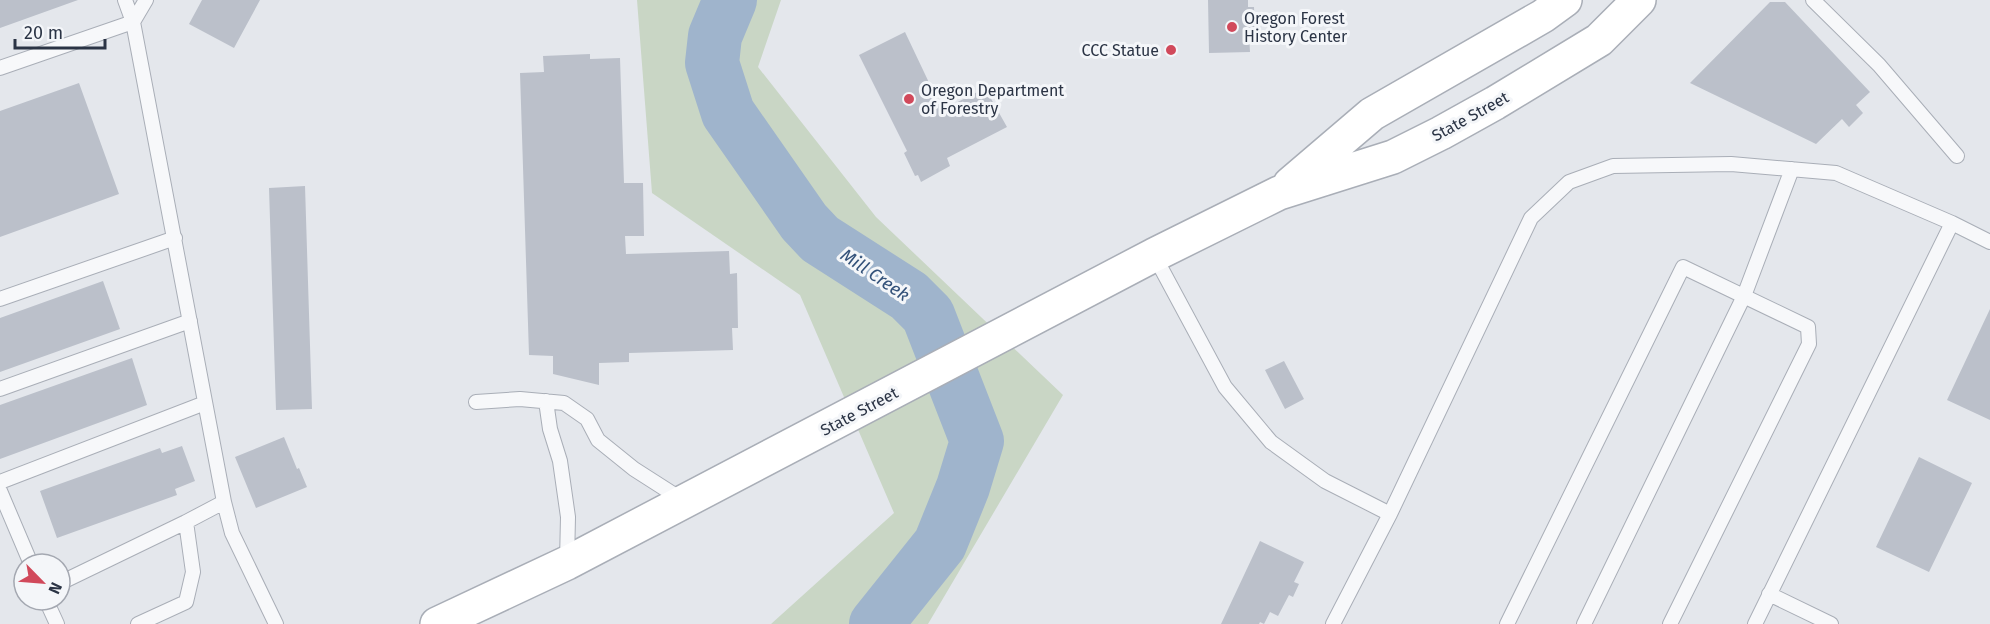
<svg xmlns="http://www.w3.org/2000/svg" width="1990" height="624" viewBox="0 0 1990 624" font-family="'Fira Sans',sans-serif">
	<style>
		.green { fill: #c9d6c5 }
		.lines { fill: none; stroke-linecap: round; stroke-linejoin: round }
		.river { stroke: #9fb4cc; stroke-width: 54 }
		.building { fill: #bbc0ca }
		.lane-casing { stroke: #a9aeb7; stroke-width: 16 }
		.secondary-casing { stroke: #a9aeb7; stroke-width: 36 }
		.lane { stroke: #f7f8fa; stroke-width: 14 }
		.secondary { stroke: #fff; stroke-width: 33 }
		.poi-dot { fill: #d1495b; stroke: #f4f6f9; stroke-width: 2 }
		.labels { text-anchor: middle; stroke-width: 6; stroke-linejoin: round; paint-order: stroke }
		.poi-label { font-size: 16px; fill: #2b3445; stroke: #f4f6f9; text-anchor: start }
		.street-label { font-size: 16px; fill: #2b3445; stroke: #f4f6f9 }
		.water-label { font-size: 18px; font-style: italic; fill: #34527a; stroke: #f4f6f9 }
	</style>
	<rect width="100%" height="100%" fill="#e4e7ec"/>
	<path class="green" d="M637,0H781L758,67L876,217L1063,395L928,624H771L894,513L800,295L652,193Z"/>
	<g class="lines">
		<path class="river" d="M730,0L715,36L712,63L728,113L804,222L820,239L909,296L928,315L977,441L963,487L940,544L876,624"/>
	</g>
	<path class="building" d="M0,0H78L0,28Z
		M202,0H260L234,48L189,24Z
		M1208,0H1248V7H1254L1255,34H1249L1250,52L1209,53Z
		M1770,2H1785L1870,92L1856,105L1863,113L1849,127L1842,119L1816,144L1690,83Z
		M905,32L942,110L985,88L1007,127L947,158L950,166L921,182L918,175L915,176L904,153L907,151L859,55Z
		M590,54V59L620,58L624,183H643L644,236H625L626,254L729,251L730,274L737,273L738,328H732L733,350L629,353V362L599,363V385L553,374V356L529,355L520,73L544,72L543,56Z
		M79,83L119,194L0,237V111Z
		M305,186L312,409L276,410L269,188Z
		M103,281L120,329L0,372V318Z
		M1990,309V420L1947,400Z
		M132,358L147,405L0,459V405Z
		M1284,361L1304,399L1285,409L1265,370Z
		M284,437L297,469L299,468L307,487L256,508L235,457Z
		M182,446L195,481L175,489L177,495L57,538L40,491L160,448L162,453Z
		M1919,457L1972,483L1929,572L1876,547Z
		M1260,541L1304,562L1294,582L1299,584L1293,597L1289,595L1278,616L1270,612L1264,624L1260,622L1259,624H1221Z"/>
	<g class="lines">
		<defs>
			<path id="lane" d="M125,0L133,22L224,502L232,533L276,624
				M1813,0L1879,65L1957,156
				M0,68L133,22L146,0
				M1154,255L1225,387L1271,442L1325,481L1390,514L1333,624
				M0,299L175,238
				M0,389L190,321
				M546,401L550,429L560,461L568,517L567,561
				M476,402L520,399L564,403L587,419L598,440L634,469L684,501
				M0,482L205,403
				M0,491L31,564
				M1390,514L1531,218L1569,182L1613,166L1731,164L1836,173L1952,223L1990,242
				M60,583L186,522
				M1769,594L1831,624
				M46,600L57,624
				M138,624L186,602L193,572L186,522L224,502
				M1507,624L1683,267L1808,327L1809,344L1670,624
				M1584,624L1744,296L1792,169
				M1755,624L1952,223"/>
			<path id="secondary" d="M1290,184L1372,114L1543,16L1565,0
				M437,624L567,563L1154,255L1279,193L1393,157L1441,133L1495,103L1599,40L1639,0"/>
		</defs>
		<use href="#lane" class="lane-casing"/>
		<use href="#secondary" class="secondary-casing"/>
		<use href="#lane" class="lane"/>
		<use href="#secondary" class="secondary"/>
	</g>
	<g class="poi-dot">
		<circle cx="1232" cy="27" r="6"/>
		<circle cx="1171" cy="50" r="6"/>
		<circle cx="909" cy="99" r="6"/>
	</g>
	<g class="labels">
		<g class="poi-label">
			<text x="1244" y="24">Oregon Forest<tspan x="1244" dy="18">History Center</tspan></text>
			<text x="1159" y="56" text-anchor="end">CCC Statue</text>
			<text x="921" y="96">Oregon Department<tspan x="921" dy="18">of Forestry</tspan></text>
		</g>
		<g class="street-label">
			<text transform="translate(1470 116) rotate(-29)" y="6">State Street</text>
			<text transform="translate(859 411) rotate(-28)" y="6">State Street</text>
		</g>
		<g class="water-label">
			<text transform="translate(875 275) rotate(34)" y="6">Mill Creek</text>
		</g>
	</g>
	<g transform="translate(42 582) rotate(115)"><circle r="28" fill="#f4f6f9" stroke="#a4a8b1" stroke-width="1.5"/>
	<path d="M0-4.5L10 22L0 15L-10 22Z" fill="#d1495b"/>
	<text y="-9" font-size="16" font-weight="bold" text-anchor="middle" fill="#2b3445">N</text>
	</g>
	<path d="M15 39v9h90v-9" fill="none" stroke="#2b3445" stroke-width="3"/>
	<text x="24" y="39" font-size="18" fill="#2b3445" stroke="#f4f6f9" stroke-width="4.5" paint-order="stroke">20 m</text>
</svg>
